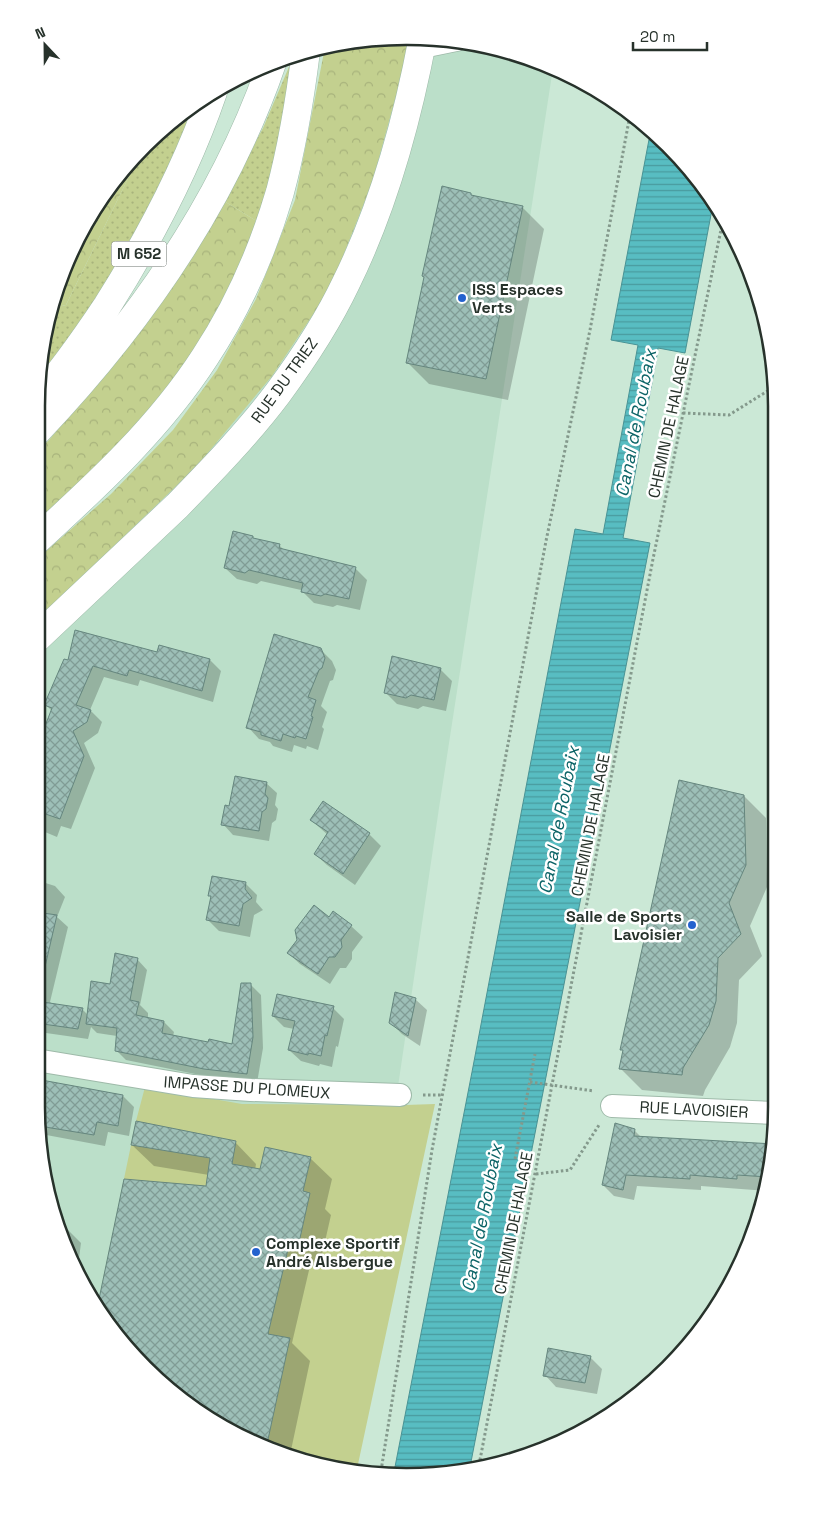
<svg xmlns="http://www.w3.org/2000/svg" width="813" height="1513" viewBox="0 0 813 1513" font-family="'Space Grotesk',sans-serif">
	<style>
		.built { fill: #bbdfc9 }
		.grass { fill: url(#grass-dots) }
		.forest { fill: url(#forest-crowns) }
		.park { fill: #c3d08f }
		.water { fill: url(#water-rules); stroke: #499395 }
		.shadow { fill: #0003 }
		.building { fill: url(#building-cross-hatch); stroke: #65867e }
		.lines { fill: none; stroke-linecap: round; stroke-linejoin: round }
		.service-casing { stroke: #9ebaa9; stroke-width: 13 }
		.minor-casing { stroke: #9ebaa9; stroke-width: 24 }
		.tertiary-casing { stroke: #9ebaa9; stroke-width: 29 }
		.trunk-casing { stroke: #9ebaa9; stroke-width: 29 }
		.path { stroke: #84998c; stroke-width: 3; stroke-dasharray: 2.5 2.5; stroke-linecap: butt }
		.service { stroke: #fff; stroke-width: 11 }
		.minor { stroke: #fff; stroke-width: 22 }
		.tertiary { stroke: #fff; stroke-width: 28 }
		.trunk { stroke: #fff; stroke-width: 28 }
		.poi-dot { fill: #2462ce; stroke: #fff; stroke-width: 2 }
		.labels { text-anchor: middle; stroke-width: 5; stroke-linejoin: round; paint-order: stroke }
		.shield { fill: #fff; stroke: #68706b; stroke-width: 1 }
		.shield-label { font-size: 15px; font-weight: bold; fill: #27322b }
		.poi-label { font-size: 16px; font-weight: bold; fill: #27322b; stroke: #fff; text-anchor: start }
		.street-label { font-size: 16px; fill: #27322b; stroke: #fff }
		.water-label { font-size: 18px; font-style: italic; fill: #0c6467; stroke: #fff }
		.rim { fill: none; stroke: #27322b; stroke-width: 2.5 }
	</style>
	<defs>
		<pattern id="grass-dots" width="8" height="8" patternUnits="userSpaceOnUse" patternTransform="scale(1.25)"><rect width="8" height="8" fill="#c3d08f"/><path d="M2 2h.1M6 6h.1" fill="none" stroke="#a8b37c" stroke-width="1.8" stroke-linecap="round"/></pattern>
		<pattern id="forest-crowns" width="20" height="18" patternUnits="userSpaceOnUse" patternTransform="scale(1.25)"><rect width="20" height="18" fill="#c3d08f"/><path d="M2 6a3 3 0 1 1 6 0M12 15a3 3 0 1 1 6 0" fill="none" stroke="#a8b37c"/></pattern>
		<pattern id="water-rules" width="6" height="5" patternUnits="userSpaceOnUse" patternTransform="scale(1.25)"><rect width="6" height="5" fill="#58bdc2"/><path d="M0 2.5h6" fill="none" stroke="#499a9e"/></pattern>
		<pattern id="building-cross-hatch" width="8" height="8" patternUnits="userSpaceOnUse" patternTransform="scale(1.25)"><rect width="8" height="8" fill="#9dbfb7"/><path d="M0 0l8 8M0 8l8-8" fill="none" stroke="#809c95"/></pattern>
	</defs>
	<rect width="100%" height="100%" fill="#cbe8d6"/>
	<path class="built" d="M431,37L503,49L553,68L439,808L342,1467L201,1414L113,1332L56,1226L36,1106L37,584L212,412L343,151Z"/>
	<path class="grass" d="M294,55L283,137L258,222L224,201L263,128Z
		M194,105L165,180L113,275L74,337L38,379L49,309L66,305L142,150L163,128Z"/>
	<path class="forest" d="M412,38L372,183L330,289L272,376L196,467L37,620V559L111,494L173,430L217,370L256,299L295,200L325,47L358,39Z
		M142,150L66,305L49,309L75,242L113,181Z
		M224,201L258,222L226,300L177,379L98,468L37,523V451L49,440L139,332Z"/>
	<path class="park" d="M145,1087L242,1104L405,1105L435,1104L357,1469L311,1464L201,1415L113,1332L98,1304L136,1121Z"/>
	<path class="water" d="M651,129L700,181L713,204L685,353L658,348L656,361L623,538L650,543L470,1467L431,1476L394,1472L472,1072L575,529L603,534L638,345L611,340Z"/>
	<path class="shadow" d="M471,194L473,197L522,207L544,229L508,400L429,384L407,362Z
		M255,540L279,545L284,550L356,569L367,580L360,610L337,605L333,607L314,603L301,590L261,581L257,584L237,579L225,568Z
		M320,649L332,661L336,670L333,680L330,681L321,706L327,712L322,727L324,729L318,750L307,746L306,749L294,745L292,752L273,746L270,742L259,739L248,727Z
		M158,654L210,660L221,671L213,702L140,680L138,686L104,677L90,710L102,722L98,733L84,743L95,768L71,829L61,826L57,837L45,832L42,841L37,839V746L38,747L52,711L46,705L65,661Z
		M441,670L452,681L446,711L423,706L418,709L397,704L386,693Z
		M266,783L277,793L275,805L278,809L276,820L272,823L269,841L233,835L223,824L230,807Z
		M744,796L766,818L767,887L750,926L762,956L739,980L737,1023L730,1047L705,1090L703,1096L642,1090L620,1068L624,1051L622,1049Z
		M323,802L369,834L381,846L355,885L327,865L315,854L328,835L311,820Z
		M36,880L55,886L65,897L57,917L68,927L50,1002L54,1005L82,1009L88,1015L111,985L137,959L147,970L140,1005L148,1013V1019L164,1022L174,1032L173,1036L210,1043L233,1045L251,985L261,995L263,1048L257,1083L215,1078L126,1060L116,1050L117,1036L97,1033L91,1027L88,1039L46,1033V1037L36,1035Z
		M246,884L257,895L256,902L263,910L254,915L250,937L219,931L207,919L212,898L209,895Z
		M330,919L351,926L363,937L352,952V959L346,968H340L330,984L300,964L288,953Z
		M415,999L427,1010L420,1046L402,1034L390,1022Z
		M333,1008L344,1019L338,1047L336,1046L332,1067L320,1064L319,1066L301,1061L289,1050L294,1029L284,1027L273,1016Z
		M123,1096L134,1107L129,1136L108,1132L105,1146L41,1134L36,1106Z
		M634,1130L642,1138L773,1145L766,1191L701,1186V1190L637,1186L634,1200L614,1196L603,1185Z
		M235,1142L256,1164L255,1170L261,1171L310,1158L332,1179L325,1209L331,1215L319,1268L310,1266L292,1343L310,1361L290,1455L201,1415L113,1332L99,1307L125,1180L208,1188L209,1175L154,1166L132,1145Z
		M56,1223L62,1224L81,1243L78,1266Z
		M590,1357L602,1369L597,1394L556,1387L545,1375Z"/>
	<path class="building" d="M442,186L471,193V195L523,206L486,379L406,363L424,277L422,276Z
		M233,531L253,536V538L280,544L279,548L356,567L349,599L325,594L321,596L301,592L303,583L249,570L245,573L224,568Z
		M75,630L157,652L159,645L210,659L202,691L129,670L127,676L93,666L76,705L91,710L87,722L73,731L84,756L60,819L37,811V747L52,708L44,705L64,659L68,660Z
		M274,634L321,648L325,658L322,668L319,670L308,697L316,700L311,716L313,717L306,739L296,736L295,738L283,734L281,741L261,735V732L246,728Z
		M392,656L441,668L434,700L411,695L406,698L384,693Z
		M235,776L267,782L265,794L268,798L266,809L262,812L259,831L221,825L225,805L229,806Z
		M679,780L744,795L746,865L729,903L741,934L718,958L716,1001L709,1025L683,1068L682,1075L619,1069L623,1050H620Z
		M323,801L370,833L343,874L314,854L328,832L310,820Z
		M212,876L246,882L245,889L252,898L243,904L239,926L206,920L211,896H208Z
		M314,905L329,917L333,911L352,925L341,940L342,947L335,957H329L318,974L287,953L297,940L295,930Z
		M36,912L57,915L44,971L36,970Z
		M115,953L138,958L130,1000L139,1002L136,1015L164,1021L162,1033L208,1042L209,1039L232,1044L241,983H251L253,1037L247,1074L204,1069L115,1051L117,1028L86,1024L91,981L110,984Z
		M395,992L416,998L408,1036L389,1023Z
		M277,994L334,1006L327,1036L325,1035L321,1056L308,1053V1055L288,1050L295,1021L272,1016Z
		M36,1001L83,1008L78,1029L36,1023Z
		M36,1079L123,1095L118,1126L97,1122L94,1135L39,1126L36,1106Z
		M136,1121L236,1141L232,1164L260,1169L265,1147L311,1157L303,1191L310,1193L298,1247L289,1245L268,1334L290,1338L267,1444L201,1415L113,1332L98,1304L124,1179L206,1186L210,1158L131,1145Z
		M615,1123L635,1129L634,1136L774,1144L768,1177L737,1175V1179L690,1175V1179L626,1175L623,1190L602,1185Z
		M548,1348L591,1356L585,1383L543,1376Z"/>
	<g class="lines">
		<defs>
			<path id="service" d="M420,53L459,45L460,42"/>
			<path id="minor" d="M36,1060L193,1086L251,1090L400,1095
				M612,1106L776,1113"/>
			<path id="tertiary" d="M37,638L177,506C212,470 248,433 278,393C303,359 328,321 346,283C384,206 407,122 423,37"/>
			<path id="trunk" d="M37,400C63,371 85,339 107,306C150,238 187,168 213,92
				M37,431C138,325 224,202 272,63
				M37,540C98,484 160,427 205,357C238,307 263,250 280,192C292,147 300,99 306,51"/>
		</defs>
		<use href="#service" class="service-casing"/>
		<use href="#minor" class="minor-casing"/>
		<use href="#tertiary" class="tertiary-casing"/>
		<use href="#trunk" class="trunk-casing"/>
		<path class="path" d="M683,413L729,415L774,387
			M530,1082L594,1091
			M423,1095H443
			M515,1159L535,1054
			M536,1174L570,1170L599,1125
			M479,1465L653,559L723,220
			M381,1471L432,1150L546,541L590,330L630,115"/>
		<use href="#service" class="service"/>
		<use href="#minor" class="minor"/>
		<use href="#tertiary" class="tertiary"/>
		<use href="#trunk" class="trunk"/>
	</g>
	<g class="poi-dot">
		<circle cx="462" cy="298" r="5"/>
		<circle cx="692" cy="925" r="5"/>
		<circle cx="256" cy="1252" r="5"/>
	</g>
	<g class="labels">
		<rect class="shield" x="111.5" y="241.5" width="55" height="25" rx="4"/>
		<g class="shield-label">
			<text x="139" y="259">M 652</text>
		</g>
		<g class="poi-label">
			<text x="472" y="295">ISS Espaces<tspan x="472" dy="18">Verts</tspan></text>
			<text x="682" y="922" text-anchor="end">Salle de Sports<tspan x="682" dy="18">Lavoisier</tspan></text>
			<text x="266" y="1249">Complexe Sportif<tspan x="266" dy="18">André Alsbergue</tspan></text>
		</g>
		<g class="street-label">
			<text transform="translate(284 380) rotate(-54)" y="6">RUE DU TRIEZ</text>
			<text transform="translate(668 427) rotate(-78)" y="6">CHEMIN DE HALAGE</text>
			<text transform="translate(590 825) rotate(-79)" y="6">CHEMIN DE HALAGE</text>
			<text transform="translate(247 1087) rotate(4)" y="6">IMPASSE DU PLOMEUX</text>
			<text transform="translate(694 1109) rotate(3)" y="6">RUE LAVOISIER</text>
			<text transform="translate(513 1223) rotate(-79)" y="6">CHEMIN DE HALAGE</text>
		</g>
		<g class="water-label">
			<text transform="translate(636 423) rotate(-79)" y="6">Canal de Roubaix</text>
			<text transform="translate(559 820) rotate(-79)" y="6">Canal de Roubaix</text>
			<text transform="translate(482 1218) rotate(-79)" y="6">Canal de Roubaix</text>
		</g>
	</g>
	<path d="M0 0H813V1513H0ZM406 45H407A361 361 0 0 1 768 406V1107A361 361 0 0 1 407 1468H406A361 361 0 0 1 45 1107V406A361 361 0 0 1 406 45Z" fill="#fff" fill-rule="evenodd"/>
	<path class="rim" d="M406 45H407A361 361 0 0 1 768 406V1107A361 361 0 0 1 407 1468H406A361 361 0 0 1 45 1107V406A361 361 0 0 1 406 45Z"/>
	<g transform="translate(45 45) rotate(338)" stroke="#ffffff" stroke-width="4" paint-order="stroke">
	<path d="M0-4L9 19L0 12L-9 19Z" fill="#27322b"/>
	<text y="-8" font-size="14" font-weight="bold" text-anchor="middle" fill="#27322b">N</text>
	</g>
	<path d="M633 42v8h74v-8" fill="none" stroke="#27322b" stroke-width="2.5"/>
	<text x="640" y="42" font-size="15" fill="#27322b" stroke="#ffffff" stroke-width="4" paint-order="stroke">20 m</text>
</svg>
